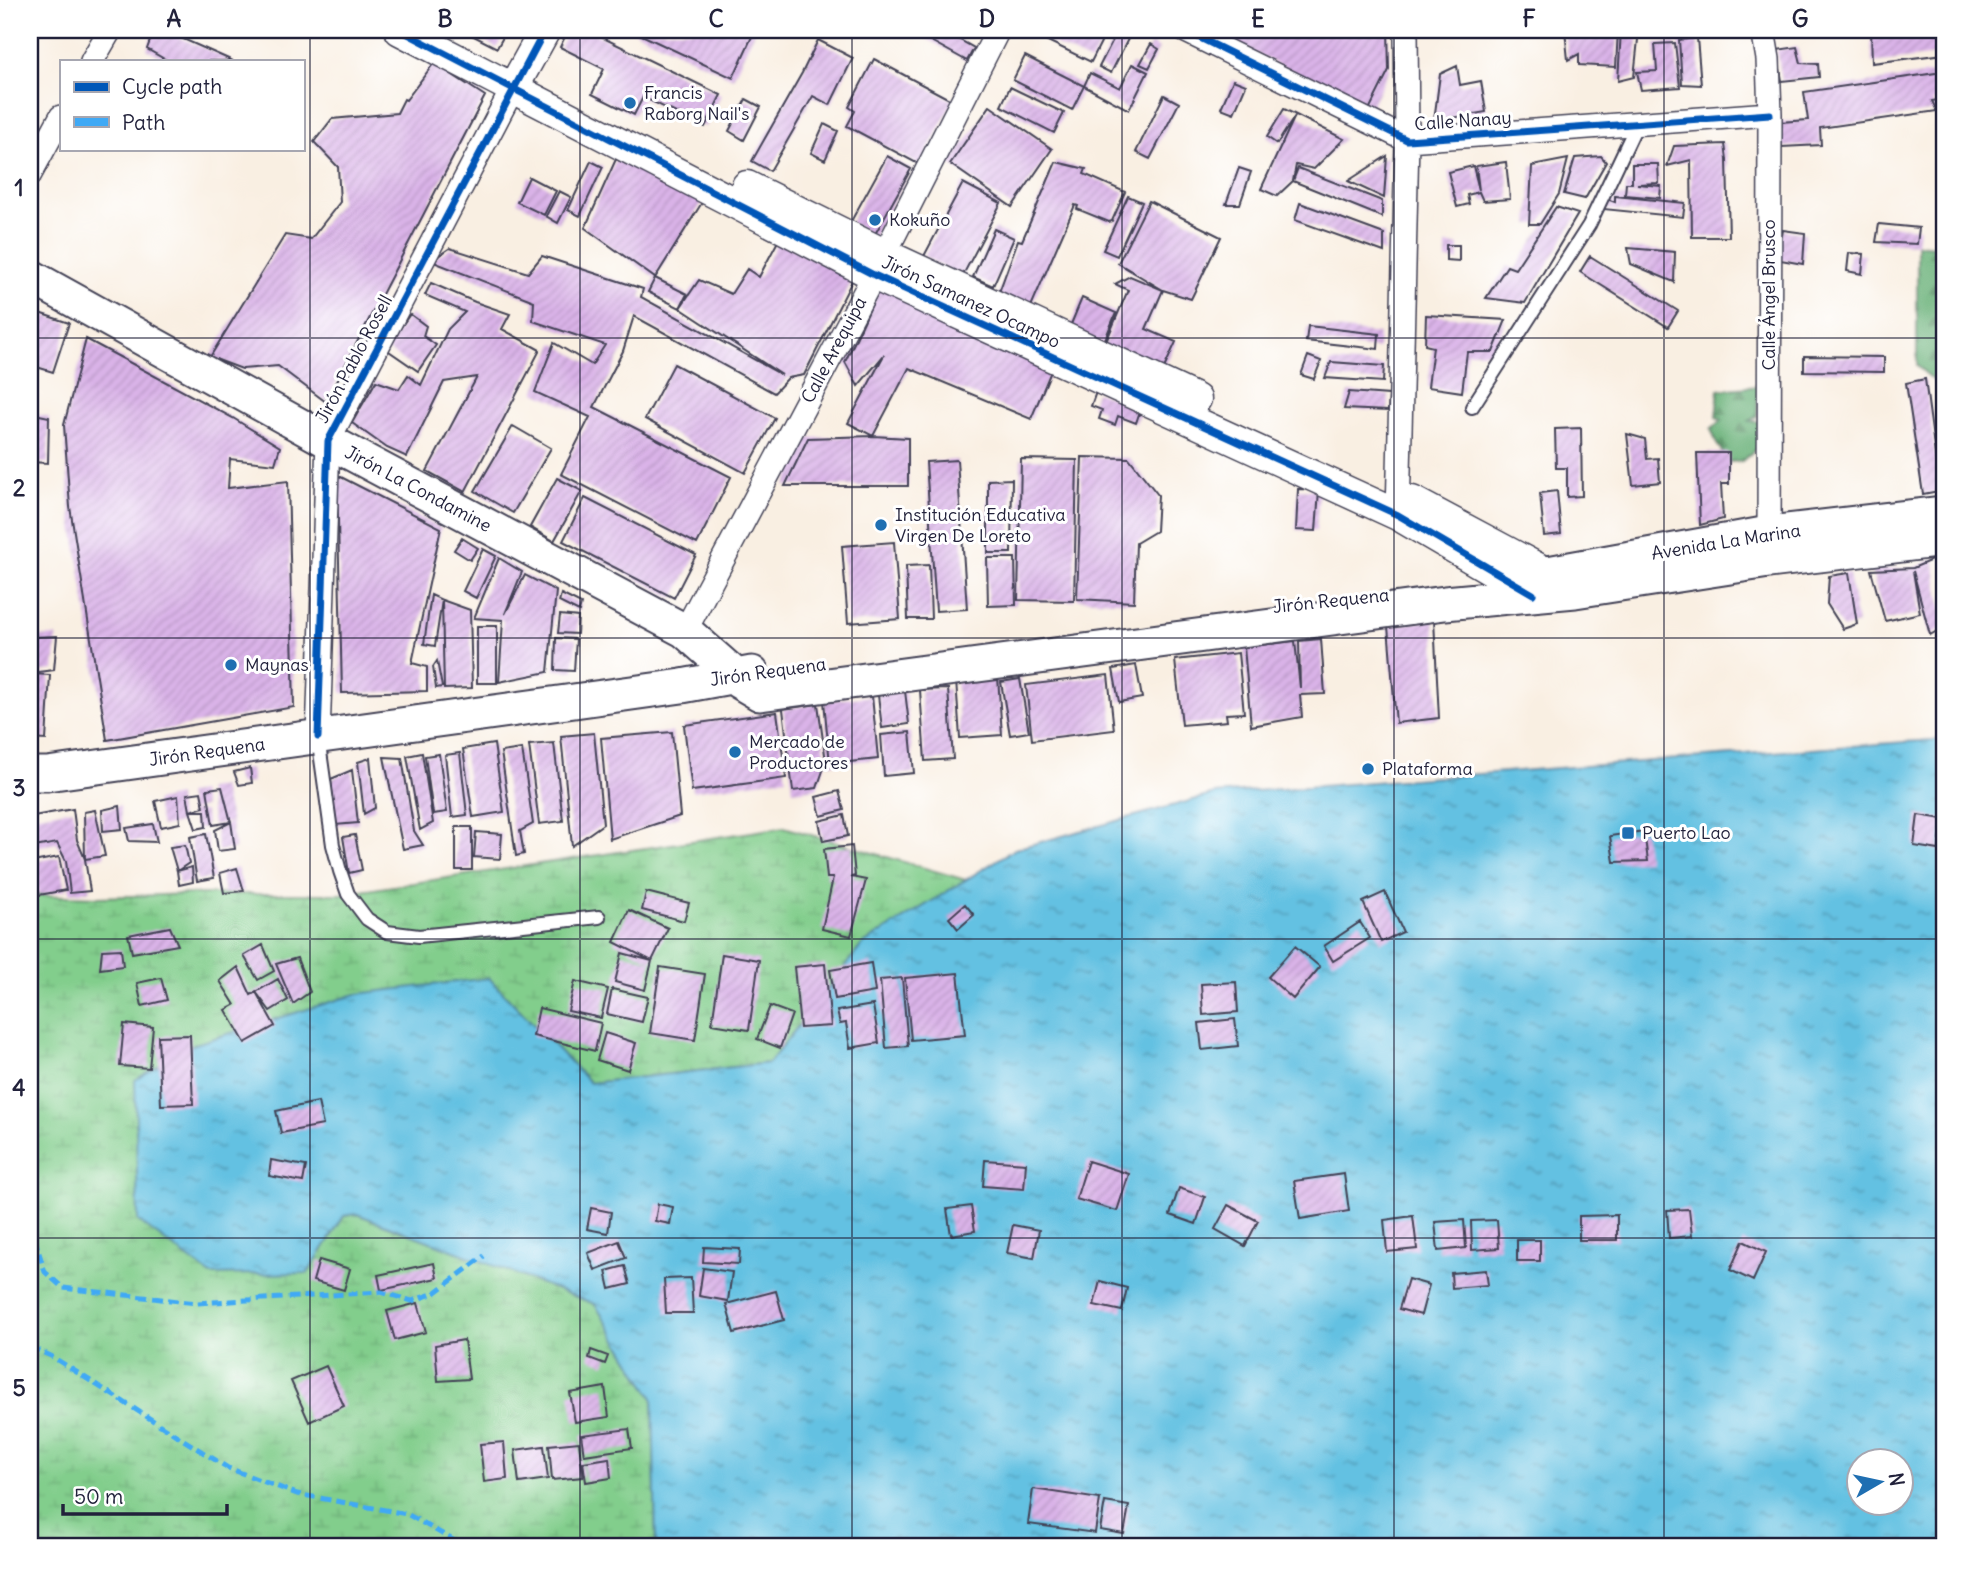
<svg xmlns="http://www.w3.org/2000/svg" width="1974" height="1577" viewBox="0 0 1974 1577" font-family="Delius,sans-serif">
	<style>
		.forest { fill: url(#forest-firs); stroke: #466a5a; stroke-width: 2 }
		.wetland { fill: url(#wetland-marsh); stroke: #527864; stroke-width: 2 }
		.water { fill: url(#water-ripples); stroke: #43728e; stroke-width: 2; fill-rule: evenodd }
		.building { fill: url(#building-hatch) }
		.lines { fill: none; stroke-linecap: round; stroke-linejoin: round }
		.service-casing { stroke: #424154; stroke-width: 16 }
		.minor-casing { stroke: #424154; stroke-width: 26 }
		.tertiary-casing { stroke: #424154; stroke-width: 33 }
		.secondary-casing { stroke: #424154; stroke-width: 37 }
		.service { stroke: #fff; stroke-width: 12 }
		.minor { stroke: #fff; stroke-width: 23 }
		.tertiary { stroke: #fff; stroke-width: 30 }
		.secondary { stroke: #fff; stroke-width: 33 }
		.quiet { stroke: #3fa9f5; stroke-width: 5; stroke-dasharray: 10 5; stroke-linecap: butt }
		.cycleway-casing { stroke: #fff; stroke-width: 11 }
		.cycleway { stroke: #0057b8; stroke-width: 7 }
		.grid { fill: none; stroke: #22223b; stroke-width: 2; stroke-opacity: 0.55 }
		.poi-dot { fill: #1f6fb2; stroke: #fff; stroke-width: 2.5 }
		.labels { text-anchor: middle; stroke-width: 6; stroke-linejoin: round; paint-order: stroke }
		.poi-label { font-size: 18px; fill: #22223b; stroke: #fff; text-anchor: start }
		.street-label { font-size: 18px; fill: #22223b; stroke: #fff }
		.neatline { fill: none; stroke: #22223b; stroke-width: 2.5 }
		.grid-label { font-size: 23px; text-anchor: middle; font-weight: bold; fill: #22223b }
	</style>
	<defs>
		<pattern id="forest-firs" width="22" height="20" patternUnits="userSpaceOnUse" patternTransform="scale(1.75)"><rect width="22" height="20" fill="#69b178"/><path d="M5 1l3.5 6h-7zM16 11l3.5 6h-7z" fill="#569064"/></pattern>
		<pattern id="wetland-marsh" width="20" height="14" patternUnits="userSpaceOnUse" patternTransform="scale(1.75)"><rect width="20" height="14" fill="#82ce8c"/><path d="M1 5h8M5 5V1M11 12h8M15 12V8" fill="none" stroke="#70b17a"/></pattern>
		<pattern id="water-ripples" width="26" height="14" patternUnits="userSpaceOnUse" patternTransform="scale(1.75)"><rect width="26" height="14" fill="#64c1e2"/><path d="M2 4q2-2 4 0t4 0M15 11q2-2 4 0t4 0" fill="none" stroke="#529cb8"/></pattern>
		<pattern id="building-hatch" width="6" height="6" patternUnits="userSpaceOnUse" patternTransform="scale(1.75)"><rect width="6" height="6" fill="#dab3e8"/><path d="M-1 1l2-2M0 6l6-6M5 7l2-2" fill="none" stroke="#bb9ac8"/></pattern>
	</defs>
	<rect width="100%" height="100%" fill="#fff"/>
	<filter id="ink" filterUnits="userSpaceOnUse"><feTurbulence type="fractalNoise" baseFrequency=".0143" numOctaves="2"/><feDisplacementMap in="SourceGraphic" scale="14" xChannelSelector="R" yChannelSelector="G"/><feConvolveMatrix kernelMatrix="1 2 1 2 8 2 1 2 1" color-interpolation-filters="sRGB"/></filter>
	<filter id="wash" filterUnits="userSpaceOnUse"><feTurbulence type="fractalNoise" baseFrequency=".00686" numOctaves="4" result="noise"/><feDisplacementMap in="SourceGraphic" scale="28" xChannelSelector="R" yChannelSelector="G"/><feGaussianBlur stdDeviation="1.57" result="paint"/><feColorMatrix in="noise" values="0 0 0 0 0 0 0 0 0 0 0 0 0 0 0 0 0 1.4 0 .05"/><feComposite in="paint" operator="in"/></filter>
	<g filter="url(#wash)">
		<rect width="100%" height="100%" fill="#f9efe2"/>
		<path class="forest" d="M1917,244L1944,247V389L1917,366Z
			M1758,386L1757,416L1749,421L1761,422L1759,446L1742,461L1729,462L1717,444L1711,429L1722,420L1716,417L1719,390Z"/>
		<path class="wetland" d="M784,827L966,880L862,945L769,1063L590,1083L489,978L307,1273L344,1216L357,1214L595,1304L653,1398L656,1547H30V895L99,897L193,894H341Z"/>
		<path class="water" d="M1944,739V1547H656L653,1398L595,1304L357,1214L344,1216L308,1273L211,1275L138,1221L135,1080L192,1045L356,994L489,978L590,1083L769,1063L862,945L1015,849L1215,794ZM1858,1462H1900V1504H1858Z"/>
		<g id="blocks">
			<path class="building" d="M154,30H163L233,61H168L147,49Z
				M462,30H507L497,48Z
				M568,30H587L721,95L705,127L643,97L634,115L592,94L604,69L560,47Z
				M631,30H755L733,78Z
				M911,30H942L974,48L967,61Z
				M1025,30H1107L1091,62Z
				M1118,30L1131,33L1111,73L1099,67Z
				M1209,30H1388L1389,70L1369,110Z
				M1565,30H1618L1616,67L1579,65V54L1568,60Z
				M1621,30H1639L1634,77L1618,81Z
				M1871,30H1944V54L1872,63Z
				M1697,38L1701,85L1682,84L1679,40Z
				M818,40L853,58L830,105L813,96L770,171L752,161L802,73Z
				M1675,43L1680,87L1641,90L1637,72L1657,71L1655,44Z
				M1151,44L1159,49L1149,68L1140,64Z
				M1797,47L1801,63L1818,64L1819,77L1782,81L1777,50Z
				M1025,56L1084,86L1072,110L1013,80Z
				M874,59L953,101L920,165L847,126L855,111L849,107Z
				M434,63L485,96L326,402L278,366L242,369L210,357L285,235L311,239L340,202L338,167L314,142L332,119L397,113L404,99L406,100Z
				M1132,64L1148,72L1129,110L1084,86L1090,73L1120,88Z
				M1457,66L1460,85L1481,81L1486,112L1434,121L1440,74Z
				M1943,72L1944,99L1932,101L1937,111L1820,128L1821,145L1782,147L1780,122L1808,120L1804,92Z
				M1233,80L1246,85L1234,113L1221,108Z
				M1010,87L1064,113L1054,133L1001,106Z
				M1164,95L1179,103L1150,159L1136,152Z
				M746,99L761,107L744,140L729,131Z
				M990,106L1052,149L1012,207L950,164Z
				M1284,109L1344,139L1314,169L1296,165L1293,181L1298,168L1382,201V217L1293,181L1277,196L1261,189L1295,116L1277,144L1267,137Z
				M824,124L838,131L825,160L811,153Z
				M1725,144L1727,160L1729,237H1692L1691,160L1667,166L1674,146Z
				M887,156L911,169L874,236L850,223Z
				M1387,156L1384,198L1348,181Z
				M1601,156L1606,162L1585,199L1564,194L1575,158Z
				M616,159L703,201L655,278L585,228Z
				M1568,159L1559,194L1540,224H1529L1532,166Z
				M591,161L603,167L580,216L568,210Z
				M1056,162L1086,169L1084,174L1125,192L1112,221L1109,222L1077,209L1078,206L1075,205L1030,309L998,295L1018,240L1022,241Z
				M1506,162L1510,199L1483,201L1479,192L1467,195L1469,204L1457,207L1448,172L1473,166L1479,190L1476,166Z
				M1632,164H1658L1659,183L1637,184L1661,186L1660,198L1625,195L1626,183H1632Z
				M1239,168L1251,172L1240,204H1226Z
				M529,177L556,191L544,215L517,202Z
				M963,183L1001,203L962,277L924,256Z
				M559,191L571,197L558,223L546,216Z
				M1128,196L1142,202L1117,256L1103,250Z
				M1615,196L1685,203L1683,217L1603,209L1607,199L1615,202Z
				M1149,201L1221,237L1191,299L1163,290L1146,329L1176,342L1161,375L1103,349L1128,290L1115,284L1130,276L1163,290L1118,263Z
				M1300,203L1384,234V252L1295,220Z
				M1556,207L1578,214L1525,303L1486,298L1507,266L1515,269Z
				M1879,224L1919,228L1917,244L1876,242Z
				M994,229L1014,238L993,286L973,277Z
				M1783,230L1805,233L1803,264L1781,260L1777,264Z
				M778,241L853,279L804,375L788,378L774,393L634,316L623,351L594,407L731,477L697,544L561,474L590,417L535,392L554,343L592,365L605,345L533,321L534,301L431,261L450,248L528,273L542,256L643,289L641,297L782,375L680,308L699,280L731,294L747,269L759,277Z
				M1446,245H1459V261L1446,260Z
				M1628,248L1675,252L1674,282L1631,264Z
				M1849,253L1864,254L1862,274L1847,271Z
				M1590,256L1678,311L1668,327L1580,272Z
				M655,278L687,294L680,308L648,292Z
				M431,283L475,302L510,314L502,329L540,350L465,492L427,471L477,377L444,382L407,457L387,448L352,423L376,381L399,389L408,375L421,385L448,329L465,312L425,295Z
				M882,283L1054,364L1031,419L909,368L873,436L848,423L884,355L858,386L845,362Z
				M1082,298L1116,313L1103,344L1069,329Z
				M30,310L69,323L53,372L30,365Z
				M410,314L426,326L423,336L436,345L418,371L386,349Z
				M1426,315L1506,320L1493,352H1467L1462,392L1428,387L1433,347L1425,345Z
				M1308,326L1379,334L1378,349L1306,341Z
				M86,339L233,418L280,447L275,464L230,459L228,488L288,481L294,707L107,740L70,507L64,425Z
				M1308,356L1321,361L1314,379L1301,375Z
				M1804,356L1884,357V372L1804,371Z
				M1331,362L1384,366L1383,382L1325,378Z
				M674,364L775,418L745,473L645,419Z
				M1925,379L1937,469L1944,468V490L1923,494L1906,383Z
				M1096,392L1141,408L1136,423L1118,416L1115,425L1099,419L1102,410L1091,406Z
				M1349,392L1389,395L1388,411L1344,409Z
				M30,413L49,417L48,463L30,462Z
				M513,426L551,448L513,513L475,491Z
				M1581,428L1582,496L1567,497V468H1556L1555,429Z
				M1627,434L1645,439L1647,459L1658,458L1660,482L1633,485Z
				M873,436L908,438V486H785L808,438Z
				M1697,453H1729V484H1721L1723,519L1700,525Z
				M1082,457L1129,458L1158,495L1156,531L1136,543L1134,602L1077,599Z
				M1021,459L1077,460L1074,601L1018,600Z
				M957,460L967,609L936,611L926,462Z
				M337,475L441,528L412,663L427,667V691L342,693Z
				M557,478L582,491L554,541L530,527Z
				M1012,479L1011,553H988V480Z
				M1298,489L1319,490L1316,531L1296,530Z
				M1557,491L1561,534L1544,536L1540,493Z
				M585,498L696,555L674,598L563,541Z
				M462,538L478,548L470,560L454,550Z
				M894,542L900,619L848,623L842,546Z
				M483,549L496,556L476,598L463,591Z
				M499,558L522,572L505,614L525,575L556,591L548,672L499,682L503,620L474,618Z
				M987,558H1015L1016,605L988,606Z
				M1934,559L1944,627L1930,635L1913,571L1920,613L1885,621L1871,570L1913,568Z
				M929,565L931,619H908L906,566Z
				M1849,573L1857,624L1843,629L1827,604L1829,576Z
				M561,594L581,604L579,612L559,602Z
				M431,595L442,600L435,646L424,644Z
				M442,600L470,610L472,688L444,689Z
				M560,615L578,617L577,634L558,633Z
				M1434,620L1439,718L1396,723L1388,626Z
				M477,626H497V683H477Z
				M57,636L54,670L30,673V637Z
				M556,638L576,639L574,671L555,670Z
				M1321,639L1325,694L1300,695L1302,717L1251,726L1244,647L1295,641L1300,688L1299,641Z
				M1238,653L1244,713L1226,714L1227,721L1182,725L1175,660Z
				M437,661L442,687L436,688L433,667Z
				M1136,665L1142,698L1119,702L1113,669Z
				M30,674L50,675L46,740L30,739Z
				M1108,675L1114,730L1032,740L1026,685Z
				M998,677L1002,735L960,738L956,680Z
				M1020,679L1029,732L1010,735L1001,682Z
				M948,689L953,759L925,761L920,690Z
				M905,691L909,724L882,728L878,695Z
				M872,696L878,759L830,764L824,701Z
				M818,704L826,762L817,788L793,791L783,709Z
				M777,712L786,778L692,791L684,725Z
				M672,732L680,816L610,839L601,738Z
				M910,732L914,773L884,776L881,735Z
				M594,733L603,824L572,846L561,736Z
				M554,743L563,821L539,824L529,745Z
				M494,744L504,812L473,817L463,749Z
				M522,749L533,824L520,831L524,854L516,856L501,752Z
				M422,753L433,823L420,830L407,756Z
				M460,753L467,815L452,817L445,755Z
				M439,754L447,812L433,814L425,756Z
				M384,757L402,758L414,831L423,845L403,849Z
				M370,758L375,808L364,814L358,762Z
				M250,768L252,783L239,785L234,772Z
				M352,770L358,823L335,825L331,779Z
				M222,787L231,822L213,825L207,789Z
				M839,791L844,810L821,816L816,797Z
				M201,792L204,807L190,811L187,794Z
				M178,796L180,823L161,827L155,801Z
				M120,806L122,829L103,831L102,810Z
				M73,809L77,840L85,859L90,891L70,893L66,861L57,843L34,847L33,816Z
				M95,810L105,856L85,859L84,812Z
				M190,811H205L206,827L196,829Z
				M844,815L848,836L823,841L819,821Z
				M1918,815L1943,819L1939,850L1914,846Z
				M231,822L235,849L218,851L215,830Z
				M153,824L157,842L129,841L126,828Z
				M456,827H472V870H456Z
				M1644,831L1648,861L1614,862L1610,836Z
				M476,832L502,834L500,859L474,857Z
				M206,834L214,878L197,881L190,837Z
				M355,835L362,870L349,873L343,837Z
				M185,845L189,863L177,871L170,847Z
				M852,846L855,876L851,877L866,880L851,936L822,929L833,878H827L824,849Z
				M59,857L66,890L39,895L33,862Z
				M192,867L193,882L179,885L177,871Z
				M237,868L244,891L224,893L220,873Z
				M646,892L689,903L684,921L642,910Z
				M1385,892L1403,932L1381,942L1363,902Z
				M965,904L974,915L958,929L949,918Z
				M629,910L668,928L652,961L614,942Z
				M1360,922L1370,938L1333,961L1324,946Z
				M170,927L178,945L132,953L128,935Z
				M263,945L274,971L258,980L244,956Z
				M1295,946L1320,967L1293,999L1268,977Z
				M121,949L123,966L100,969L102,950Z
				M622,953L652,961L645,990L615,982Z
				M722,954L759,960L749,1030L712,1024Z
				M297,958L310,992L293,1004L276,964Z
				M871,963L875,992L835,999L830,970Z
				M825,964L831,1026L800,1028L794,967Z
				M238,967L251,995L278,979L288,1000L270,1011L256,992L275,1026L245,1043L226,1010L235,1005L220,981Z
				M660,967L705,974L695,1040L650,1033Z
				M958,973L965,1035L911,1040L905,978Z
				M161,978L167,1000L142,1006L137,983Z
				M902,978L908,1046L886,1048L880,980Z
				M575,981L608,989L601,1018L568,1011Z
				M1236,982L1238,1012L1203,1015L1201,984Z
				M612,989L648,997L642,1022L607,1014Z
				M873,1005L879,1043L850,1048L846,1023L840,1024L837,1011Z
				M770,1006L792,1014L780,1048L757,1039Z
				M539,1008L601,1023L595,1051L533,1036Z
				M1235,1019L1238,1046L1202,1050L1199,1023Z
				M124,1024L153,1027L149,1068L120,1066Z
				M605,1033L636,1043L628,1070L597,1060Z
				M190,1035L193,1104L161,1105L158,1036Z
				M318,1102L323,1125L281,1133L276,1111Z
				M271,1160L306,1166L303,1182L269,1176Z
				M985,1160L1026,1163L1024,1189L983,1186Z
				M1088,1161L1129,1174L1117,1211L1076,1199Z
				M1344,1174L1349,1211L1300,1219L1294,1181Z
				M1179,1188L1205,1197L1196,1224L1170,1215Z
				M658,1204L673,1207L670,1224L655,1221Z
				M1228,1205L1258,1221L1245,1246L1215,1229Z
				M971,1206L975,1231L951,1235L947,1209Z
				M591,1208L611,1212L608,1233L587,1229Z
				M1689,1209L1692,1236L1669,1238L1667,1210Z
				M1617,1215V1240H1579V1216Z
				M1413,1216L1417,1249L1387,1252L1384,1220Z
				M1464,1220L1466,1248L1438,1251L1435,1222Z
				M1497,1220L1499,1248L1472,1250L1471,1221Z
				M1013,1225L1039,1230L1034,1258L1007,1253Z
				M1517,1240H1540V1261H1517Z
				M619,1241L626,1258L595,1270L588,1253Z
				M1743,1241L1766,1252L1753,1281L1730,1270Z
				M704,1247L740,1249L739,1264L703,1262Z
				M319,1260L350,1269L344,1290L313,1281Z
				M434,1263L437,1278L381,1290L378,1275Z
				M625,1266L630,1284L610,1289L606,1271Z
				M703,1268L732,1272L728,1301L699,1296Z
				M1486,1270L1488,1285L1452,1288L1451,1273Z
				M691,1278L693,1313H666L664,1279Z
				M1408,1279L1429,1285L1421,1315L1399,1309Z
				M1100,1281L1127,1288L1122,1311L1094,1305Z
				M776,1291L784,1320L734,1333L726,1304Z
				M418,1303L426,1332L395,1340L387,1311Z
				M464,1340L469,1379L438,1381L435,1345Z
				M591,1350L608,1356L605,1364L589,1358Z
				M326,1366L344,1406L309,1422L291,1381Z
				M605,1387L609,1417L575,1422L570,1393Z
				M629,1429L632,1448L584,1455L581,1435Z
				M504,1442L507,1479L484,1482L480,1444Z
				M579,1442L583,1477L552,1480L549,1445Z
				M544,1446L548,1479L519,1483L515,1450Z
				M609,1458L611,1478L586,1482L583,1462Z
				M1033,1489L1100,1499L1095,1533L1028,1524Z
				M1105,1502L1129,1506L1124,1534L1100,1530Z"/>
		</g>
	</g>
	<g filter="url(#ink)">
		<use href="#blocks" fill-opacity="0" stroke="#424154" stroke-width="2"/>
		<g class="lines">
			<defs>
				<path id="service" d="M1472,407L1589,225L1637,124
					M318,737L333,845L340,871L348,894L367,919L387,932L419,936L599,917"/>
				<path id="minor" d="M1184,30L1407,140L1770,114
					M1763,30L1768,59L1770,114L1769,547
					M92,61L110,30
					M30,174L61,117
					M1398,515L1407,140L1406,30
					M685,631L874,275L998,30
					M318,737L328,441L513,88"/>
				<path id="tertiary" d="M400,30L874,275L1398,515L1533,594
					M513,88L545,30
					M747,186L884,254L1196,399
					M1412,501L1545,572L1556,584"/>
				<path id="secondary" d="M30,276L328,441L685,631L735,675L738,681L760,694L1445,603L1575,591L1769,561L1944,540
					M1520,578L1769,533L1944,513
					M30,774H47L682,686L752,673"/>
			</defs>
			<use href="#service" class="service-casing"/>
			<use href="#minor" class="minor-casing"/>
			<use href="#tertiary" class="tertiary-casing"/>
			<use href="#secondary" class="secondary-casing"/>
			<use href="#service" class="service"/>
			<use href="#minor" class="minor"/>
			<use href="#tertiary" class="tertiary"/>
			<use href="#secondary" class="secondary"/>
			<path class="quiet" d="M30,1224L45,1272L63,1288L197,1303L381,1292L412,1301L435,1293L484,1256
				M30,1347L51,1356L228,1468L297,1494L407,1514L460,1544L474,1547"/>
			<defs>
				<path id="cycleway" d="M400,30L874,275L1398,515L1533,594
					M1184,30L1407,140L1770,114
					M318,737L328,441L545,30"/>
			</defs>
			<use href="#cycleway" class="cycleway-casing"/>
			<use href="#cycleway" class="cycleway"/>
		</g>
	</g>
	<path class="grid" d="M310,30V1547M580,30V1547M852,30V1547M1122,30V1547M1394,30V1547M1664,30V1547M30,338H1944M30,638H1944M30,939H1944M30,1238H1944"/>
	<g class="poi-dot">
		<circle cx="630" cy="103" r="7"/>
		<circle cx="875" cy="220" r="7"/>
		<circle cx="881" cy="525" r="7"/>
		<circle cx="231" cy="665" r="7"/>
		<circle cx="735" cy="752" r="7"/>
		<circle cx="1368" cy="769" r="7"/>
		<rect x="1621" y="826" width="14" height="14" rx="3.5"/>
	</g>
	<g class="labels">
		<g class="poi-label">
			<text x="644" y="99">Francis<tspan x="644" dy="21">Raborg Nail's</tspan></text>
			<text x="889" y="226">Kokuño</text>
			<text x="895" y="521">Institución Educativa<tspan x="895" dy="21">Virgen De Loreto</tspan></text>
			<text x="245" y="671">Maynas</text>
			<text x="749" y="748">Mercado de<tspan x="749" dy="21">Productores</tspan></text>
			<text x="1382" y="775">Plataforma</text>
			<text x="1642" y="839">Puerto Lao</text>
		</g>
		<g class="street-label">
			<text transform="translate(1463 121) rotate(-4)" y="6">Calle Nanay</text>
			<text transform="translate(1769 295) rotate(-90)" y="6">Calle Ángel Brusco</text>
			<text transform="translate(971 302) rotate(25)" y="6">Jirón Samanez Ocampo</text>
			<text transform="translate(834 350) rotate(-62)" y="6">Calle Arequipa</text>
			<text transform="translate(354 359) rotate(-62)" y="6">Jirón Pablo Rosell</text>
			<text transform="translate(418 489) rotate(28)" y="6">Jirón La Condamine</text>
			<text transform="translate(1726 542) rotate(-9)" y="6">Avenida La Marina</text>
			<text transform="translate(1331 601) rotate(-6)" y="6">Jirón Requena</text>
			<text transform="translate(768 672) rotate(-8)" y="6">Jirón Requena</text>
			<text transform="translate(207 752) rotate(-8)" y="6">Jirón Requena</text>
		</g>
	</g>
	<rect width="1974" height="1577" fill="none" stroke="#fff" stroke-width="77"/>
	<rect x="60" y="60" width="245" height="91" fill="#ffffff" stroke="#a7a7b1" stroke-width="2"/>
	<rect x="74" y="82" width="35" height="10" fill="#0057b8" stroke="#a7a7b1" stroke-width="2"/>
	<text x="122" y="94" font-size="21" fill="#22223b">Cycle path</text>
	<rect x="74" y="117" width="35" height="10" fill="#3fa9f5" stroke="#a7a7b1" stroke-width="2"/>
	<text x="122" y="130" font-size="21" fill="#22223b">Path</text>
	<g transform="translate(1880 1482) rotate(81)"><circle r="33" fill="#ffffff" stroke="#a7a7b1" stroke-width="2"/>
	<path d="M0-5L12 26L0 18L-12 26Z" fill="#1f6fb2"/>
	<text y="-10" font-size="19" font-weight="bold" text-anchor="middle" fill="#22223b">N</text>
	</g>
	<path d="M63 1504v10h164v-10" fill="none" stroke="#22223b" stroke-width="3.5"/>
	<text x="74" y="1504" font-size="21" fill="#22223b" stroke="#ffffff" stroke-width="5" paint-order="stroke">50 m</text>
	<rect x="38" y="38" width="1898" height="1500" class="neatline"/>
	<g class="grid-label">
		<text x="174" y="27">A</text>
		<text x="445" y="27">B</text>
		<text x="716" y="27">C</text>
		<text x="987" y="27">D</text>
		<text x="1258" y="27">E</text>
		<text x="1529" y="27">F</text>
		<text x="1800" y="27">G</text>
		<text x="19" y="196">1</text>
		<text x="19" y="496">2</text>
		<text x="19" y="796">3</text>
		<text x="19" y="1096">4</text>
		<text x="19" y="1396">5</text>
	</g>
</svg>
